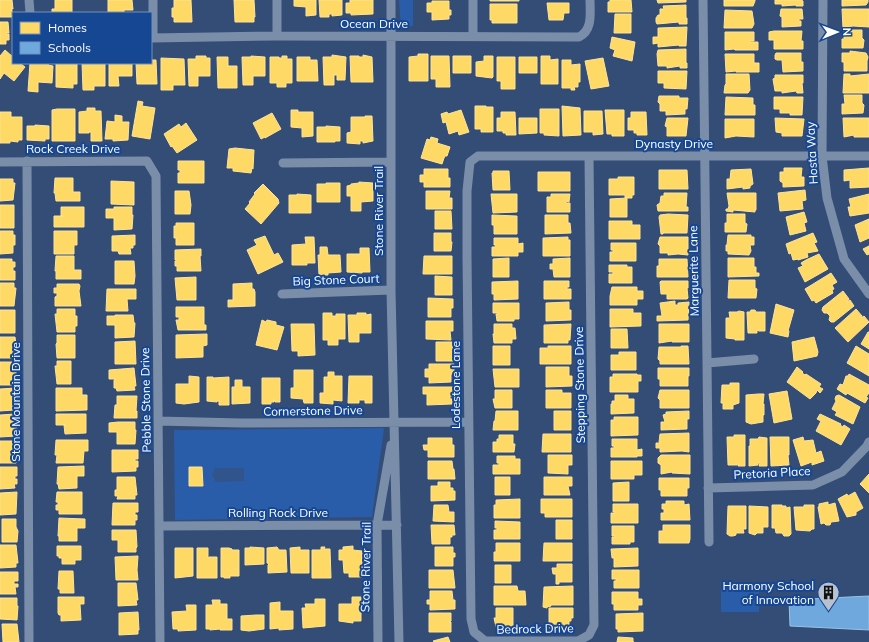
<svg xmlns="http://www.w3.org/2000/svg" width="869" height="642" viewBox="0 0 869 642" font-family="Mulish,sans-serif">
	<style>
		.green { fill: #295daa }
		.water { fill: #32548c }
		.homes { fill: #ffd966; stroke: #ffe494 }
		.schools { fill: #6fa8dc; stroke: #9ac2e6 }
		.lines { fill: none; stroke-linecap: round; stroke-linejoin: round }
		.minor { stroke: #7b8ea9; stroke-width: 9 }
		.labels { text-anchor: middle; stroke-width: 4; stroke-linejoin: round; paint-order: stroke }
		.street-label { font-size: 12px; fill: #fff; stroke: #164793 }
		.poi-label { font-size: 12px; fill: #fff; stroke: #164793; text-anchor: end }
	</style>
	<rect width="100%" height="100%" fill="#334d76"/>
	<path class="green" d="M399,0H413V26L401,27Z
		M384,428L372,517L175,520L174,430Z
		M759,588V612H721V589Z"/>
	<path class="water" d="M215,468H244V481L216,482L212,475Z"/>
	<path class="homes" d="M0,0H12L13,9L12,8V17H0Z
		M55,0H72V13H52V9H55Z
		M108,0H132L133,10H124V13H108Z
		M174,0H191L192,22H174V17H172V8H174Z
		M234,0H254L255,17H254V22H235Z
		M294,0H316V15L306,16V7L294,6Z
		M319,0H342V15L332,16V14H329V17H320Z
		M350,0H373V14L351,15V13H346V3H350Z
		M490,0H519V1H490Z
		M610,0H631L632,12H608V2H610Z
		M657,0H686V2L658,3Z
		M724,0H755V1L753,6H724Z
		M775,0H801L803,1V6H796V5L782,6V4H775Z
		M842,0H868V2L866,5L842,6Z
		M432,1H449V10H451V15H449V19L432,20V12H427V3H432Z
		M547,3H569V13H564L563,20H549Z
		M490,4H517V23H492V20H490Z
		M686,5V18H687V24H679V22L657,24L656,22V18L658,15H660V9H664L663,6Z
		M781,9H802L803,19H799V21H801V26L782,27V17L780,16Z
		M842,9H869V27L853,26L843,28Z
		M725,10L752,11L754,24L752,28H724Z
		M615,14H631V33H614Z
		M0,22H8L9,33H6V34H9V40H6V44H0Z
		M687,27L686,46H679V45L658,47V43L653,44V37H658V28Z
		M844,30H862V38L864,40L863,48H842V39H844Z
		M774,31H802L801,41H803V49H774V40H769V32Z
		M725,32H754V41H750V42H758V50H735L734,49L725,50Z
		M612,37L635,42L632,61L613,56L615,50L610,48Z
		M686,49V63H687V68H680V66L667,68V66H658L657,54L658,50Z
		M5,50L13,57V63H22L21,64L25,67L14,81L4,73L0,79V56Z
		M850,51L866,53L868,57L867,61V71H844V62H842V53H850Z
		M776,53H801V62H803V71L783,72L782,60H777L775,59V55Z
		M418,54H428V81H409V57L418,56Z
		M725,54H754V63H759V72H736V71L726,72Z
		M332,55L346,57L345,80H337V75H334V85H324L323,57H332Z
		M363,55L372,57L373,82H351L350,56H359V57H363Z
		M196,56H206V58H210V76H198V86H189L188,59H196Z
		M251,56L265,57V76H253V85H243L242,57H251Z
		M282,56H287V59H292V83H286V87H277V83H270V57H279V58H282Z
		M431,56H449L450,87H436V79H431Z
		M453,56H471V73H453Z
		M484,56H493V77L492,78L476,76V62L484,61Z
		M541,56H550V60L558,59V84H541Z
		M217,57H228V67V66H237V88H218Z
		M297,57H310V60H317L318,81H297Z
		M497,57H515V89H501V81H497Z
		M519,57H537V73H519Z
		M161,58L184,59L185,85H173V90H161Z
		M603,58L609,86L591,89L585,61Z
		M151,60H156L157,84H137L136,63H151Z
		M562,60H571V65L580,64V82H578V87H574L575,90H571V88H562Z
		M30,63H49L48,65L53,66L52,83L38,82V92L28,91Z
		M56,63H77V84H73V88L56,87Z
		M82,63H105V86H94V90H83Z
		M109,63H132V76H118L119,86H109Z
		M658,71H687L686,89L664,88V83H658Z
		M726,74H749L750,90L748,93H724L725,85L726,84Z
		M844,74H850V76L869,74V93H843Z
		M775,75H803V83H802L803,93H797L796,91L782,93V91H775L773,79L775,78Z
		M844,95H862V103L864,105L863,113L842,114V104H845Z
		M659,96H679V98H688L687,109H685V114L666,115V111H660V104L658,102Z
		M726,97L753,98V105H755V115H725Z
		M774,97H803L802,115H790V113H780V109H774Z
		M138,101L143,102L142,106L155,108L150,139L132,136Z
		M475,106H486V107H493V132H481V129H475Z
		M562,106L580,108L581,135L563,136Z
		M87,108H95V111H101L102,141H91V132H89V133H79V112L87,111Z
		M57,109H75V141H52V110Z
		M540,109H559V136L544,135V133H540Z
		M291,110H298V112H313V136L302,137V128L291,127Z
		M461,110L469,132L459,135L458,131L449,134L446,122L443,123L441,114L447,112L448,114Z
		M605,110H624V136H612V134H607Z
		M584,111H602L603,134L593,135V132H584Z
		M0,112H11V117H22V140H18V142L10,141V143H0Z
		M501,112H515L516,135H506V133H503V131H497V118H501Z
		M631,112H646L647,135H637V133H634V130H628V118H631Z
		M272,113L281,129L265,138V137L261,139L253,123Z
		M115,115L122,116V122H129L128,140L113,141V139H105L107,121L115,122Z
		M365,116H372L373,141L363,143V141H360V144L347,143V133L351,132V117H365Z
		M519,118H537V133L519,134Z
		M667,118H688L686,136H667V127L665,126Z
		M775,118L804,119L802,136H782V133L776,132Z
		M843,118H869V137H854V135L844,137Z
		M725,119H754V137L736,136L725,138Z
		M186,123L197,140L177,153L172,146L171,147L164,134L179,124L181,127Z
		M35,125L49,126V139H45V141L27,140V126H35Z
		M326,126L340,127V141H335V142H317V127H326Z
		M431,137L438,139L437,143L450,147L447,156H445L444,158L442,164L421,158L427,139L430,140Z
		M235,148L254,150L253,169L252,168L251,173L233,171V168H227L229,149Z
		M178,161H204V183H178V173H180V170H178Z
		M784,168H802L801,177H804V186L783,187V183L780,181V172H784Z
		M869,168V187L850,188V180L844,181V170Z
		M424,169H448V178H450V187H424V182H420V175H424Z
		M751,169L753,184L750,186V188L743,189V187L727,189V179H730L731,170Z
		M659,170H687L688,189H659Z
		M493,171H509L510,190H493L492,173H493Z
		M538,172H570V191H538Z
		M618,177H634V195H632V198H625V195H609V179H618Z
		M55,178H73V192H80V201H56L55,193H54Z
		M0,179H13V183H15L13,200L0,201Z
		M111,181L134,182V205L111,204Z
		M359,182L373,183V201L361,202V211H351V196H347V186L351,185V184L359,183Z
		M326,183H340V202H317V184H326Z
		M263,184L278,199L279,203L261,224L245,209L250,203L249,202L255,194L254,193Z
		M805,190L806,200L802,201L803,209L780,211L778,193Z
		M175,191H189L191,205L190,214H175Z
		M426,191H450L449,198H452V209H426Z
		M664,193H687L686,207H688V211H658L657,205L660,203L661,196H664Z
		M727,193H756V210H755V212L733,210V212L726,211V209H728L729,206Z
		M297,194L311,195V213H289V195H297Z
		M491,194H517V212L493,213Z
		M551,194H570L569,202L566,201V203H570V212H547V197H551Z
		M869,194V213L850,216L848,207H851L849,199Z
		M627,198V217H610V199Z
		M0,205H14V228H0Z
		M61,207H84V227H54V216H63H61Z
		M114,207H132V215H133L132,229L114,230V218H106V209H114Z
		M435,211H451L452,229H435Z
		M804,212L807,222L804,223L806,231L790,235L786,217Z
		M668,214L688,215L687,233H663V234H661L659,217L660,215Z
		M727,214H745V223L747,224L746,232H725V223H727Z
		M492,215L517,216V234H494V225H492Z
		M545,215H568V223H570L571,233L545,234Z
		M869,219V238L860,242L855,225Z
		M609,221H632V225H640V239H609Z
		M176,223H194V245H176V238H174V226H176Z
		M0,231H13V235H15V245H13V253L0,254Z
		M54,231H77V245H74V254H54Z
		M434,233H451V242H452L451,251H434Z
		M813,233L817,242L814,243L818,251L807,253L808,257L798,260V259L793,260L791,253L789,254L786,244Z
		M135,235V245H133V248H130L131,254H119L118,251H112V236Z
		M728,235H751V237H754V245H750L751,251L749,255L728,254V251H726V245H727Z
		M265,236L274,255L278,253L283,262L258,274L247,250L257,245L254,240Z
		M305,237H314L315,263H307V265H292V245L306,244Z
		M568,237V240H570V256H543V238Z
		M660,237H688V255L678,254L668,255V253H660V246L658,244Z
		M494,238H518V244L523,243V252H518V256H492V247H495L496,245H494Z
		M611,243H636V261H610V252H613V250H611Z
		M869,246V254L867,255L863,249Z
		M320,247H327L328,255H340L341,272L328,273V275H319L318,255H320Z
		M360,248H369L370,272H362V273L347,272V254H360Z
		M201,249V256H200L201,271H177V266H175V261H177V260H175V250Z
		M819,254L828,269L805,282L798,268L803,266L801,263L806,260Z
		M56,256H74V270H81V279H56V271H55Z
		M424,256H452V274H423Z
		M509,258V277H493V259Z
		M570,258V277H554L553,269H550V264H553V259Z
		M728,258H754V267H756V273H759V276L728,277Z
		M0,259H12V262H15V267H13V271H15V280H0Z
		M659,259H687L688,277H657V266H659Z
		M115,261H134L135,276L134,284H115Z
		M609,265H627V267H632V283H609V274H613V272H609Z
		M831,273L837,282L832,285L834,289L832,290L833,293L816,303L814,300L812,301L805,289Z
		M435,276L452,277V295H435Z
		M196,277V300H177L175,278Z
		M729,280H755V288L757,289L756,298H728Z
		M518,281V299L494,300V294H492V282Z
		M544,281H569V287H567V289H571V299H544Z
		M661,281H688V288H687L688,298L687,299H667V294H661L660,282Z
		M0,283H14V288H16L14,306H0Z
		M252,283V289H254L255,292V306L228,307V300H233V284Z
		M57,284H79L80,286L79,291L81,306H55V297L57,296V293H54V288H57Z
		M612,287H637V291H643V299H637V305H610V296Z
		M107,289H136V299H127L128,311H106Z
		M843,291L849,299L847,302L850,300L854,306L834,322H831L829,320L830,316L827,313H824L822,310L823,307Z
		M428,298L453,299V308H451V317H428Z
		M675,301V305H678V303L689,302L688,320L657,321V316H662L660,303Z
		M569,302V310H571V320L546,321V303Z
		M493,303H519V319H514V321H497L496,314H498V313H493Z
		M776,304L794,310L788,331H789L788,337L770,333Z
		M176,307H204V325H206V330H178L176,320H179V317H176Z
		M57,309H75V316H77V326H75V332H57L55,314H57Z
		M610,309H633V313H641V326L610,327Z
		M856,309L862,316L861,318L864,316L869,322L848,342L835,328Z
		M0,310H15V333H0Z
		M751,310H755L756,312H765V331H759L757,330V333H748L747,312H750Z
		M739,311L744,312V340H735V339L726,338V318H730L729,312H737Z
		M323,313H332V316H336V314H345V339H338V345H328V340H323Z
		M357,313H366V315L371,314V333H359V342H349L348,315H357Z
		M115,315H133L134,323H135L134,337L115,338V325H107V316H115Z
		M262,320L266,322L267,320L276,322V325L284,327L277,350L256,345Z
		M426,321H453V331H450L451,340L426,339Z
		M291,324H314L315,355L298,356V351H292Z
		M494,324H512V328H515L516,339H512V343H494L493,334H494Z
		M571,324L570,340H568V343H544V325Z
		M659,324H689V342H672V341L659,343Z
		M611,329H627L628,348H611Z
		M868,332H869V349L861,344Z
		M207,334V345L203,346V357L176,358V335Z
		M57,335H75V358H57L56,344L57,343Z
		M0,337H15L16,344L15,358H0Z
		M814,337L818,352L817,356L794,361L792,342Z
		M135,341L136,364H115V342Z
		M436,342H452L453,361H436Z
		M493,346H510V365H493Z
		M548,346H571V364H540V348H548Z
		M681,346H688L689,364H660V361L658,359L659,347H681Z
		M856,346L869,354V376L847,363Z
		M619,352H636V370H611V355H619Z
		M57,361H71V384H57L55,366H57Z
		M0,362H16V385H0Z
		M429,364H454V374H451V382L429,383V377H425V369H429Z
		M546,367H569V376H572V386L546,387Z
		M797,367L803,372L802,373L805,375L806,374L821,384L819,387L823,389L820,393L817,390L816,393L810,399L787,382Z
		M134,368L136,386H134L135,390L117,391L116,388H114V380L116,379H109V370Z
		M658,368H689V376H688V386H660V379H658Z
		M493,369H519V387H495Z
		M294,370H313V403H304L303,399L291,398V388H294Z
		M328,372H334V376H342V401L333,400V404L320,403V393H324V377H328Z
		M613,374H637V375H641V381H638V392H610V377H613Z
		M849,374L869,385V393L866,397L868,398L865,403L847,393L846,395L837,389L840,384L843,385L846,376H848Z
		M189,376L199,377V402L184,404L176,403V384H189Z
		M349,376H372V403H365V400H359V403H348Z
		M207,377H213V378L229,377V405H219V401H217V402L207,401Z
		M262,378H280V402H275L274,399V402H271V404H262Z
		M235,380H242V387H250V403L232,404V387H235Z
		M730,383H739V403L733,405V409H723V403H721L722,385H730Z
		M423,387H454V396H450V399H452V404L427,405V394H423Z
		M16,388V405H14V410L0,411V389Z
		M56,388H82V395H87V410L56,411Z
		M495,390H512V408H495L493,399H495Z
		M546,390H562V393H571V408H546Z
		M660,390H689V408H660V400L658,398Z
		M787,391L792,419L774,423L769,394Z
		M758,394H764L763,404H764V415H763V422L751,424L746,422V395Z
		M615,395H628V399H634V413L611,414V404H612V401H615Z
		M839,395L860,407L853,424L835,415L837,412L832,409L836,401L835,399L836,396Z
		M117,396H137L136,411H137V418H114L115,405H117Z
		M496,411H518V430H493L494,421H495Z
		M554,411H571V430H554Z
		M689,411V419H687V429L661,430V422H665L663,415L666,414V412Z
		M15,414L17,431H15L16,436L0,437V415Z
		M56,414H86V433L65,434L64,425H66H56Z
		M820,414L841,424L840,425L843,427L844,425L850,429L841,445L816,431L821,421L817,419Z
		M614,417H638V435L611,436V420H614Z
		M118,422H135V430H136L135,444H117V432H109V423Z
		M689,433V452L682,451L660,452V448H656V443H660L659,442L660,434Z
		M543,434H571V452H542Z
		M499,435H513V444H515L514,452H493V442H497V439H499Z
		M734,435H745V466H738V463L737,465H728L727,437H734Z
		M759,437L767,438V466H759L760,463H758V465L749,466V446H750V439H758Z
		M770,437H789V455H788L789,465L771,466Z
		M803,437L804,441L813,440L816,453L821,451L824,461L812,465V462L801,466L793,440Z
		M428,438H452V445H454V457H428V450H424L423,445H428Z
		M612,439H637V450L642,449V456H637V457H611V448H614V446H612Z
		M56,440H88V451H84L83,463H56L57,455H55Z
		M0,441H17L16,463H0Z
		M112,450H138V459H135V461H138V467H136V471L112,472Z
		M548,455H572V465H568V474L548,473Z
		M661,455H690V474L672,473V472L661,474V465L658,463V458Z
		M497,456H515V459H520V474H493V465H499V463H497Z
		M428,461H452L453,469H454L455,479H428Z
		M611,461H642V475H634V479H611Z
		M84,466V476H77V488L59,489L58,484H57L58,467Z
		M0,467H17V476H15V479H17V484H14L15,488L0,489Z
		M189,467H202L203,486H189Z
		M869,474V493L860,484Z
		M117,477H135L137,495H135V499H117L118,496H115V490H117Z
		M495,477H510V495H495Z
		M544,477H572V486H568L570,495H544Z
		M659,478H689V488H687V496H661V490H659Z
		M438,482H450V488H453V491H455V500L431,501V486H438Z
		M629,482V501H613V483Z
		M17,492L16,514L0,515V493Z
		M57,492H82V514H59V510H56V505H58V502H56Z
		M855,492L863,508L856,512V515L847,517L838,499L847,494L848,496Z
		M520,499V518H494V505H496V500Z
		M541,499H572V517H545V513H541Z
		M666,501H684V505L689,504L690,520H661V513H664V509H662V504H666Z
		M828,502V505L835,503L839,521L831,522L830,525H826L824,523L821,524L818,507H819V504Z
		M113,503H138V512H135V515H137V520H135V525H112Z
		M613,504H638V523H611V513H615V512H613Z
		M434,505H448L449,512H454V522L433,521Z
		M772,505H782V506H786V508L790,507L791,534L789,536H784L782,533H776L775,528H772Z
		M804,505H814V529H812L810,531L796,530L794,507H804Z
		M728,506H746V529H743L744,533H736V535L733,536H730L727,534Z
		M749,506L768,507V527H763V533H757L755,535L749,533Z
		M59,518L85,519V528H77V541H59V536H58Z
		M2,519H16V527L18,531L17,542H2Z
		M556,520H572V539H556Z
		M495,521L520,522V539H494V530H497V528H495Z
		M431,525H454L455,535H452V537H450V544H432Z
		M663,525H690V539L689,543H659V531H663Z
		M612,526H634V542H630V544H612V537H615V536H612Z
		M112,530H136L137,547L136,548V552H118V540H112Z
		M496,543H520V561H494V552H496Z
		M544,543H572V561H543Z
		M0,545H16L18,563H16V567L0,568Z
		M57,546H81V560H75V564H62V558H59V556H57Z
		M353,546V550L362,551V577H349V573H344L343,560H339V550H343V547Z
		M250,547L264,548V564L245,565V548H250Z
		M277,547L279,550H286L287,572L268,573V565L269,564L267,563V548Z
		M300,547V550H309V573H291L290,548Z
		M321,547H325L324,549H330L331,578H312V550H321Z
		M435,547H453V553H455V557H453V566H435Z
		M175,548H193V576L175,578Z
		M197,548H208V558L209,557H217V578H197Z
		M221,548H229L232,549V550H239V576H230V578H224V577H221Z
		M638,548V566L614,567V558H612L611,549Z
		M138,556L137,570L138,580H116L115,557Z
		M557,564H572V582H559V584H556V574H553L552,568H557Z
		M495,565H511V583H495Z
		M429,570H453L455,588H429Z
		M612,570H639V588H614V581H616V579H612Z
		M59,571H73L74,593H60V589H58Z
		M0,572H18V581H14V584H18V587H15L16,594H0Z
		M118,583H136L138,600H136L137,605L118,606Z
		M494,586H517L518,591H525L526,605H494Z
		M573,586V605H551V606L547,607V608L543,607L544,587Z
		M430,591H452L453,600H455V609L430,610V604H427V600H430Z
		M612,592H638V599H642V605H638V610H614V604H612Z
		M58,597H84V604H80L81,620L61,621V615H59L58,613Z
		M352,597H361V621H353V623L339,621V604H352Z
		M0,598H17V606H18L17,620L0,619Z
		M315,599H325V626L303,628L302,608H306L305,604H315Z
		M212,600H220V604H227V619H232V630H220V629L210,630V629H206V605H213Z
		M280,602V611H293V629L279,630V628L270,629V603Z
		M186,605H196V630L178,631V629H173L172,612L187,611Z
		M496,608H513V627H496L494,618H496Z
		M549,608H573V618H571V621H569V626L549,628Z
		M138,612L139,630H138V634L119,635V613Z
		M429,613H451V621L449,622H451V632H429Z
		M643,613V631L618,632V629H616V614Z
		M256,615H264V629L249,631L241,630V616Z
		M2,624H17L19,642H3Z
		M448,637L450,642H434L433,641Z
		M618,637L633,638V642H634H617Z"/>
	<path class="schools" d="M869,596V630L790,626L789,600Z"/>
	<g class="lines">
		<path class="minor" d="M29,0L30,13
			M153,0V38
			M277,0V36
			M391,0V290L399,642
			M703,0L709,542
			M823,0L822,156L827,198L844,259L869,294
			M473,36V0
			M151,38L277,36L579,37C593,30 590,13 590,0
			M589,156L594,625L589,635L578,641H485L474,632L471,619L467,256V191L470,162L478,156H869
			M27,161L29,642
			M0,162L147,161L156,176L160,642
			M283,163L390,162
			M282,294L391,290
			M707,363L754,359
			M158,421L241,423L468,422
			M708,488L813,485L842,472L867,446L869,442
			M159,526L397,525
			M378,642L377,525L391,445"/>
	</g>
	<defs>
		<symbol id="building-pin" viewBox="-11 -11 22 30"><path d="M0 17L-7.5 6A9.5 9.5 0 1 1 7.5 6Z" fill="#b8c1cf" stroke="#164793"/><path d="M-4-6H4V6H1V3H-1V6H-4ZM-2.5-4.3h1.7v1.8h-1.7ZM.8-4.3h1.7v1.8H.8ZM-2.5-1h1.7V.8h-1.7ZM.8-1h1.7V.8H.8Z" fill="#111"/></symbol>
	</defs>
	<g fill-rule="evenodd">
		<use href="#building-pin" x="816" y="580" width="25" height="34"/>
	</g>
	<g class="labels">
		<g class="street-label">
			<text x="374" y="28">Ocean Drive</text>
			<text x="674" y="148">Dynasty Drive</text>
			<text x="73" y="153">Rock Creek Drive</text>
			<text transform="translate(812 153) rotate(-93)" y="4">Hosta Way</text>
			<text transform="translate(379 211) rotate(-90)" y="4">Stone River Trail</text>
			<text transform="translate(694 271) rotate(-91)" y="4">Marguerite Lane</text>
			<text transform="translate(336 280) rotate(-2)" y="4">Big Stone Court</text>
			<text transform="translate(456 385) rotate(-90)" y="4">Lodestone Lane</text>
			<text transform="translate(580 385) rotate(-91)" y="4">Stepping Stone Drive</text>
			<text transform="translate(146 400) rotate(-91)" y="4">Pebble Stone Drive</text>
			<text transform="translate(16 402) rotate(-90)" y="4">Stone Mountain Drive</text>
			<text transform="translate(313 411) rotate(-1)" y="4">Cornerstone Drive</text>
			<text transform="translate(772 473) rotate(-3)" y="4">Pretoria Place</text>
			<text x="278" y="517">Rolling Rock Drive</text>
			<text transform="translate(366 567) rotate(-89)" y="4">Stone River Trail</text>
			<text transform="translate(535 629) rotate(-1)" y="4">Bedrock Drive</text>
		</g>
		<g class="poi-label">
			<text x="814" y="590">Harmony School<tspan x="814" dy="14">of Innovation</tspan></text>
		</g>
	</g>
	<rect x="12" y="12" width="140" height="52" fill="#164793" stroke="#7391be"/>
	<rect x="20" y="22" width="20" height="12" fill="#ffd966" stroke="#7391be"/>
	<text x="48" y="32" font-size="12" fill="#ffffff">Homes</text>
	<rect x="20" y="42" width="20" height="12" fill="#6fa8dc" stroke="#7391be"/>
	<text x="48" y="52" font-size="12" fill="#ffffff">Schools</text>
	<g transform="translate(837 32) rotate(89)" stroke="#164793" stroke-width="3" paint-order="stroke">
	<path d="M0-3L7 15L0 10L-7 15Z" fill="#ffffff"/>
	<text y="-6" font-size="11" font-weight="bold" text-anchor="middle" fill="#ffffff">N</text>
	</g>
</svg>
